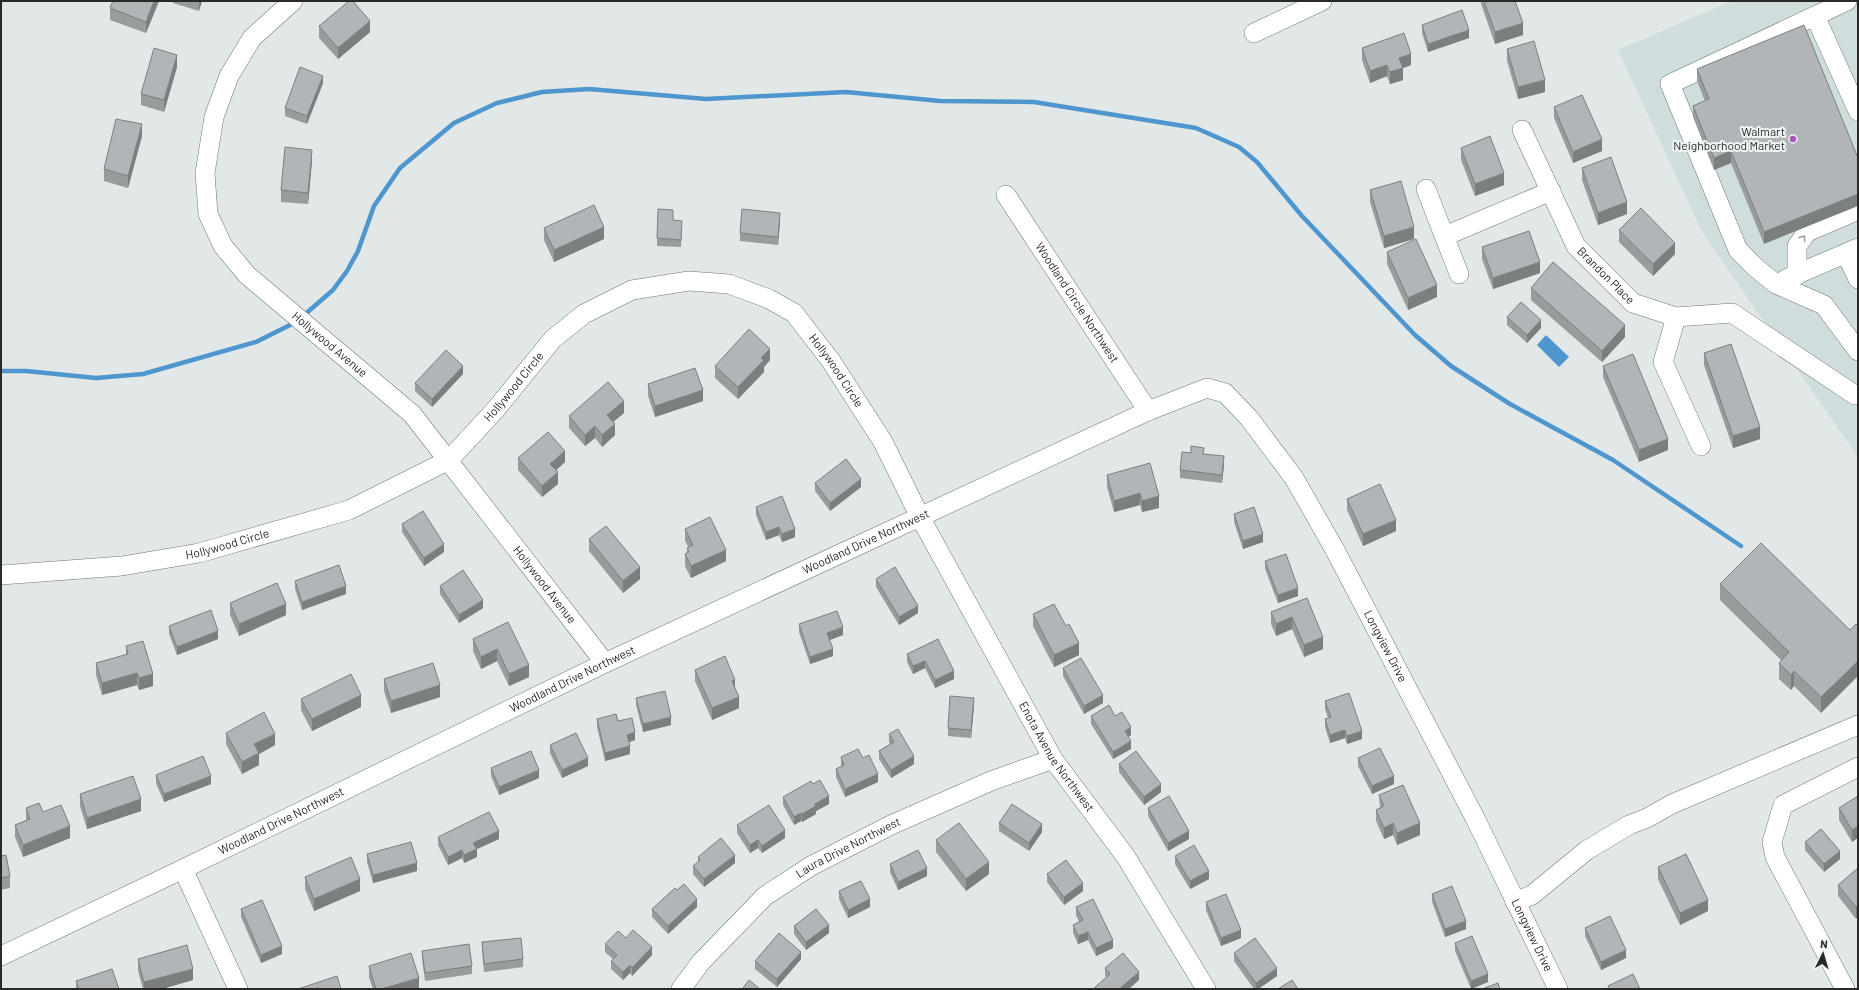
<svg xmlns="http://www.w3.org/2000/svg" width="1859" height="990" viewBox="0 0 1859 990" font-family="Barlow,sans-serif">
	<style>
		.built { fill: #cfdddc }
		.water { fill: #4e96cd }
		.lines { fill: none; stroke-linecap: round; stroke-linejoin: round }
		.stream { stroke: #4e96cd; stroke-width: 4.5 }
		.minor-casing { stroke: #727676; stroke-width: 20 }
		.minor { stroke: #fff; stroke-width: 19 }
		.wall { fill: #989c9d }
		.shaded-wall { fill: #7c7f80 }
		.building { fill: #b1b5b7; stroke: #7c7f80 }
		.oneway { stroke: #9e9f9f }
		.poi-dot { fill: #ab52bf; stroke: #eff4f4; stroke-width: 1.5 }
		.labels { text-anchor: middle; stroke-width: 4; stroke-linejoin: round; paint-order: stroke }
		.poi-label { font-size: 12px; fill: #282a2a; stroke: #eff4f4; text-anchor: end }
		.street-label { font-size: 12px; fill: #282a2a; stroke: #eff4f4 }
	</style>
	<rect width="100%" height="100%" fill="#e2e7e7"/>
	<path class="built" d="M1732,1H1858V457L1702,232L1618,50Z"/>
	<path class="water" d="M1546,335L1569,357L1559,367L1537,345Z"/>
	<g class="lines">
		<path class="stream" d="M303,316L333,290L347,271L358,251L374,206L400,168L454,123L497,103L542,92L589,89L706,99L846,92L940,101L1034,102L1196,128L1239,147L1257,162L1302,216L1415,335L1451,366L1510,404L1613,460L1741,546
			M1,371H26L96,378L143,374L256,342L296,322"/>
		<defs>
			<g id="minor">
				<path id="s1" d="M293,1L252,38L229,76L214,117L205,173L208,214L223,246L247,275L412,414L605,663"/>
				<path d="M1847,1L1670,84L1738,250L1756,268L1776,284L1824,305L1858,351"/>
				<path d="M1815,16L1858,111"/>
				<path d="M1254,33L1322,1"/>
				<path id="s2" d="M1522,130L1576,246L1633,303L1676,317L1732,313L1855,395H1858"/>
				<path d="M1426,189L1459,274"/>
				<path id="s3" d="M1006,195L1148,411"/>
				<path d="M1445,236L1551,191"/>
				<path d="M1846,254L1858,279"/>
				<path d="M1797,275V246L1807,232L1858,210"/>
				<path d="M1786,279L1858,248"/>
				<path d="M1676,317L1663,362L1701,446"/>
				<path id="s4" d="M1,575L122,566L199,553L349,510L449,460L496,409L553,339L584,314L632,290L689,281L729,284L769,299L794,313L831,361L883,442L920,517L1053,759L1126,857L1206,989"/>
				<path d="M183,869L238,989"/>
				<path d="M1515,902L1532,895L1587,850L1629,825L1647,818L1672,804L1858,725"/>
				<path id="s5" d="M1,956L183,869L605,663L1148,411L1207,388L1225,393L1249,418L1294,478L1335,550L1475,818L1558,989"/>
				<path id="s6" d="M681,989L701,962L765,896L811,866L891,825L991,781L1053,759"/>
				<path d="M1845,989L1775,857L1772,842L1783,805L1858,767"/>
			</g>
		</defs>
		<use href="#minor" class="minor-casing"/>
		<use href="#minor" class="minor"/>
	</g>
	<path class="wall" d="M159,1L146,33L110,20V8Z
		M173,1H202L199,11L173,3Z
		M1481,1H1515L1523,35L1495,44L1481,4Z
		M1422,25L1469,38L1428,52L1422,33Z
		M319,26L370,32L338,59L319,38Z
		M1362,48L1411,65L1403,68V80L1390,84L1387,76L1370,83L1362,60Z
		M1507,49L1545,92L1518,99L1507,61Z
		M177,67L164,112L141,105V94Z
		M1697,69L1858,158L1764,244L1731,163L1714,170L1693,117V106L1705,101L1697,81Z
		M323,83L307,124L285,116V108Z
		M1554,107L1602,151L1573,163L1554,118Z
		M142,136L128,188L104,181V169Z
		M1461,148L1504,185L1475,196L1461,160Z
		M312,161L308,204L281,202V190Z
		M1582,168L1627,214L1598,225L1582,180Z
		M1370,190L1414,239L1384,248L1370,202Z
		M673,220L682,229L681,247L657,246V238Z
		M780,221L778,245L740,241V233Z
		M544,228L604,239L554,262L544,240Z
		M1619,230L1675,254L1653,276L1619,242Z
		M1482,247L1540,273L1493,289L1482,259Z
		M1387,252L1437,297L1408,310L1387,264Z
		M1531,288L1625,337L1602,362L1531,300Z
		M1507,317L1541,328L1527,343L1507,325Z
		M1704,353L1760,439L1733,448L1704,365Z
		M770,360L764,367V372L738,399L715,378V366Z
		M1603,366L1668,450L1639,462L1603,377Z
		M463,374L432,407L415,391V383Z
		M648,384L703,401L655,417L648,396Z
		M624,413L613,422L615,435L602,447L595,438L585,446L569,428V416Z
		M518,458L565,462L556,470L558,484L542,497L518,470Z
		M1224,464L1222,483L1180,478V470Z
		M1107,475L1159,496V508L1142,512L1140,505L1114,512L1107,487Z
		M815,483L861,487L830,511L815,491Z
		M1347,499L1396,531L1363,546L1347,510Z
		M756,507L795,537L782,542L779,535L766,540L756,515Z
		M1234,514L1263,542L1243,549L1234,522Z
		M402,524L444,552L424,566L402,532Z
		M685,529L726,561L691,578L685,566V554L687,553V548H689L685,541Z
		M589,539L640,579L623,593L589,551Z
		M1265,561L1298,596L1278,603L1265,569Z
		M876,579L918,613L899,625L876,587Z
		M295,581L346,594L302,610L295,589Z
		M1720,584L1850,630L1821,713L1794,686L1791,690L1779,679V663L1781,660L1720,600Z
		M440,586L483,608L459,623L440,594Z
		M1307,598L1323,649L1304,657L1292,629L1276,636L1271,624V612Z
		M230,603L286,615L239,636L230,615Z
		M1033,614L1079,655L1054,667L1033,626Z
		M508,622L529,677L509,686L497,661L481,669L473,651V639Z
		M799,624L843,635L829,640L833,656L810,664L799,632Z
		M169,626L218,639L177,655L169,634Z
		M938,639L954,679L935,688L925,668L913,674L907,662V654Z
		M126,646L153,686L139,690L137,685L102,695L96,675V663L126,655Z
		M1063,668L1103,703L1084,714L1063,676Z
		M695,670L735,688L739,708L712,720L695,681Z
		M384,679L440,697L391,713L384,691Z
		M636,698L671,725L643,732L636,705Z
		M301,699L361,707L312,731L301,710Z
		M1325,701L1362,739L1347,744L1345,738L1330,743L1325,727V719L1328,718L1325,709Z
		M974,706L971,738L948,736V728Z
		M1091,716L1131,735L1128,737L1131,749L1113,759L1091,724Z
		M597,719L618,721L635,740L629,742L630,754L605,761L597,727Z
		M226,733L275,745L259,754V765L242,774L226,744Z
		M889,734L914,764L891,778L879,759V751L890,744L889,742Z
		M550,745L588,766L562,778L550,753Z
		M841,757L878,782L845,797L836,777V769L841,766Z
		M1358,758L1394,784L1372,794L1358,766Z
		M1119,764L1161,792L1144,805L1119,772Z
		M491,768L539,778L499,795L491,776Z
		M156,775L211,784L164,802L156,783Z
		M813,784L829,804L816,811V814L802,822L801,821L794,825L783,805V797Z
		M80,794L141,811L87,829L80,806Z
		M1379,795L1420,835L1397,845L1393,835L1384,839L1376,821V810L1380,808Z
		M1858,796L1852,842L1839,820V808Z
		M26,808L43,812L70,838L23,857L15,837V825L26,820Z
		M1148,808L1189,839L1168,851L1148,816Z
		M999,823L1042,832L1029,851L999,831Z
		M737,825L785,838L762,853L758,848L750,853L737,833Z
		M438,837L499,839L477,849V857L464,863L462,858L448,865L438,845Z
		M936,840L989,874L966,891L936,852Z
		M1805,842L1840,859L1824,872L1805,850Z
		M367,854L417,871L373,883L367,862Z
		M1,856L10,876V888L1,890Z
		M1175,856L1209,879L1190,889L1175,864Z
		M698,857L735,863L704,887L693,874V866L698,862Z
		M890,864L927,876L898,890L890,872Z
		M1658,867L1708,911L1680,925L1658,879Z
		M1858,868L1856,919L1838,896V885Z
		M1047,874L1083,891L1064,905L1047,882Z
		M305,877L360,891L314,911L305,889Z
		M839,891L870,907L848,918L839,899Z
		M1432,894L1466,929L1445,937L1432,902Z
		M1206,902L1241,938L1221,946L1206,910Z
		M697,907L668,934L652,917V909Z
		M1076,907L1113,948L1096,956L1088,940L1078,944L1073,933V925L1079,922L1076,915Z
		M241,909L282,954L261,963L241,917Z
		M794,926L829,933L806,950L794,934Z
		M1585,928L1626,958L1601,970L1585,936Z
		M626,938L652,955L632,976L630,973L623,980L611,969V961L613,959L605,952V944Z
		M482,942L523,959V967L484,972L482,950Z
		M1455,943L1488,982L1471,989L1455,951Z
		M422,951L472,966V974L425,981L422,959Z
		M1234,953L1277,976L1258,989H1254L1234,961Z
		M138,959L193,980L162,989H143L138,971Z
		M801,959L777,987L755,969V961Z
		M369,966L419,989H373L369,978Z
		M1105,968L1139,980L1106,977L1105,976Z
		M76,981L119,989H76Z"/>
	<path class="shaded-wall" d="M154,1H159L146,33V22Z
		M199,1H202L199,11Z
		M370,21V32L338,59V48Z
		M1523,23V35L1495,44V32Z
		M1469,30V38L1428,52V44Z
		M1411,54V65L1403,68V80L1390,84V72L1399,58Z
		M177,55V67L164,112V100Z
		M1387,65V76L1370,83V71Z
		M323,76V83L307,124V116Z
		M1545,80V92L1518,99V87Z
		M142,124V136L128,188V176Z
		M1602,139V151L1573,163V152Z
		M312,150V161L308,204V193Z
		M1731,151V163L1714,170V158Z
		M1504,173V185L1475,196V184Z
		M1858,194V206L1764,244V232Z
		M1627,202V214L1598,225V213Z
		M780,213V221L778,245V237Z
		M604,227V239L554,262V250Z
		M1414,227V239L1384,248V236Z
		M1675,243V254L1653,276V264Z
		M1540,262V273L1493,289V278Z
		M1437,285V297L1408,310V298Z
		M1541,320V328L1527,343V335Z
		M1625,325V337L1602,362V351Z
		M770,349V360L764,367V372L738,399V387L761,358Z
		M463,366V374L432,407V399Z
		M703,390V401L655,417V406Z
		M624,401V413L607,427V415Z
		M615,424V435L602,447V435Z
		M595,426V438L585,446V435Z
		M1760,427V439L1733,448V436Z
		M1668,439V450L1639,462V450Z
		M565,451V462L550,476V464Z
		M1224,456V464L1222,483V475Z
		M558,472V484L542,497V486Z
		M861,479V487L830,511V503Z
		M1140,493V505L1114,512V501Z
		M1159,496V508L1142,512V501Z
		M1396,520V531L1363,546V534Z
		M779,527V535L766,540V532Z
		M795,529V537L782,542V534Z
		M1263,534V542L1243,549V541Z
		M444,544V552L424,566V558Z
		M726,550V561L691,578V566Z
		M640,567V579L623,593V581Z
		M346,586V594L302,610V602Z
		M1298,588V596L1278,603V595Z
		M483,600V608L459,623V615Z
		M286,604V615L239,636V624Z
		M918,606V613L899,625V617Z
		M1292,617V629L1276,636V624Z
		M843,627V635L827,641V633Z
		M218,631V639L177,655V647Z
		M1323,637V649L1304,657V645Z
		M1079,643V655L1054,667V655Z
		M497,649V661L481,669V657Z
		M833,649V656L810,664V657Z
		M925,661V668L913,674V666Z
		M1858,661V676L1821,713V697Z
		M529,665V677L509,686V674Z
		M954,671V679L935,688V680Z
		M1794,671V686L1791,690V675Z
		M137,673V685L102,695V683Z
		M153,674V686L139,690V678Z
		M735,680V692L732,681Z
		M440,685V697L391,713V701Z
		M361,695V707L312,731V719Z
		M1103,695V703L1084,714V706Z
		M739,697V708L712,720V708Z
		M974,698V706L971,738V730Z
		M671,717V725L643,732V724Z
		M1131,727V735L1125,739V731Z
		M1345,730V738L1330,743V735Z
		M1362,731V739L1347,744V736Z
		M635,732V740L627,743V735Z
		M275,734V745L259,754V765L242,774V762L254,744Z
		M1131,741V749L1113,759V752Z
		M630,746V754L605,761V753Z
		M914,756V764L891,778V770Z
		M588,758V766L562,778V770Z
		M539,770V778L499,795V787Z
		M878,774V782L845,797V789Z
		M211,776V784L164,802V794Z
		M1394,776V784L1372,794V786Z
		M1161,784V792L1144,805V797Z
		M829,796V804L816,811V814L802,822V814L815,804Z
		M141,799V811L87,829V818Z
		M801,813V821L794,825V817Z
		M1393,823V835L1384,839V828Z
		M1420,823V835L1397,845V833Z
		M1042,824V832L1029,851V843Z
		M70,826V838L23,857V845Z
		M1858,826V838L1852,842V830Z
		M785,830V838L762,853V846Z
		M499,831V839L477,849V857L464,863V855L473,843Z
		M1189,831V839L1168,851V843Z
		M758,840V848L750,853V845Z
		M462,850V858L448,865V857Z
		M1840,851V859L1824,872V864Z
		M735,855V863L704,887V879Z
		M989,862V874L966,891V879Z
		M417,863V871L373,883V875Z
		M927,868V876L898,890V882Z
		M1209,871V879L1190,889V881Z
		M360,879V891L314,911V899Z
		M1083,883V891L1064,905V897Z
		M697,899V907L668,934V926Z
		M870,899V907L848,918V910Z
		M1708,900V911L1680,925V913Z
		M1858,905V917L1856,919V907Z
		M1466,921V929L1445,937V929Z
		M829,925V933L806,950V942Z
		M1241,930V938L1221,946V938Z
		M1088,932V940L1078,944V936Z
		M1113,940V948L1096,956V948Z
		M282,946V954L261,963V955Z
		M652,947V955L632,976V968Z
		M1626,950V958L1601,970V962Z
		M801,952V959L777,987V979Z
		M630,965V973L623,980V972Z
		M1277,968V976L1258,989H1256V983Z
		M193,969V980L162,989H144V982Z
		M1139,972V980L1129,989H1119Z
		M1488,974V982L1471,989V981Z
		M419,978V989H381Z"/>
	<path class="building" d="M113,1H154L146,22L110,8Z
		M349,1H353L370,21L338,48L319,26Z
		M1484,1H1515L1523,23L1495,32Z
		M1462,10L1469,30L1428,44L1422,25Z
		M1804,25L1858,158V194L1764,232L1731,151L1714,158L1693,106L1709,99L1697,69Z
		M1404,33L1411,54L1399,58L1403,68L1390,72L1387,65L1370,71L1362,48Z
		M1534,41L1545,80L1518,87L1507,49Z
		M154,48L177,55L164,100L141,94Z
		M300,67L323,76L307,116L285,108Z
		M1582,95L1602,139L1573,152L1554,107Z
		M116,119L142,124L128,176L104,169Z
		M1490,136L1504,173L1475,184L1461,148Z
		M285,147L312,150L308,193L281,190Z
		M1611,157L1627,202L1598,213L1582,168Z
		M1401,181L1414,227L1384,236L1370,190Z
		M594,205L604,227L554,250L544,228Z
		M1641,208L1675,243L1653,264L1619,230Z
		M658,209L673,210V220L682,221L681,240L657,238Z
		M742,209L780,213L778,237L740,233Z
		M1529,231L1540,262L1493,278L1482,247Z
		M1416,239L1437,285L1408,298L1387,252Z
		M1553,262L1625,325L1602,351L1531,288Z
		M1521,302L1541,320L1527,335L1507,317Z
		M749,329L770,349L761,358L764,360L738,387L715,366Z
		M1731,344L1760,427L1733,436L1704,353Z
		M446,350L463,366L432,399L415,383Z
		M1633,354L1668,439L1639,450L1603,366Z
		M695,368L703,390L655,406L648,384Z
		M608,382L624,401L607,415L615,424L602,435L595,426L585,435L569,416Z
		M548,432L565,451L550,464L558,472L542,486L518,458Z
		M1191,446L1204,448L1203,454L1224,456L1222,475L1180,470L1182,452L1191,453Z
		M846,459L861,479L830,503L815,483Z
		M1150,463L1159,496L1142,501L1140,493L1114,501L1107,475Z
		M1380,484L1396,520L1363,534L1347,499Z
		M782,496L795,529L782,534L779,527L766,532L756,507Z
		M1254,507L1263,534L1243,541L1234,514Z
		M423,511L444,544L424,558L402,524Z
		M710,517L726,550L691,566L685,554L689,552L687,548L693,545L685,529Z
		M606,526L640,567L623,581L589,539Z
		M1761,543L1850,630L1856,624L1858,626V661L1821,697L1794,671L1791,675L1779,663L1789,652L1720,584Z
		M1286,554L1298,588L1278,595L1265,561Z
		M339,565L346,586L302,602L295,581Z
		M895,567L918,606L899,617L876,579Z
		M463,570L483,600L459,615L440,586Z
		M277,583L286,604L239,624L230,603Z
		M1307,598L1323,637L1304,645L1292,617L1276,624L1271,612Z
		M1054,604L1066,626L1069,624L1079,643L1054,655L1033,614Z
		M211,610L218,631L177,647L169,626Z
		M837,611L843,627L827,633L833,649L810,657L799,624Z
		M508,622L529,665L509,674L497,649L481,657L473,639Z
		M938,639L954,671L935,680L925,661L913,666L907,654Z
		M143,641L153,674L139,678L137,673L102,683L96,663L128,654L126,646Z
		M725,656L735,680L732,681L739,697L712,708L695,670Z
		M1081,658L1103,695L1084,706L1063,668Z
		M433,663L440,685L391,701L384,679Z
		M351,674L361,695L312,719L301,699Z
		M665,691L671,717L643,724L636,698Z
		M1349,693L1362,731L1347,736L1345,730L1330,735L1325,719L1331,717L1325,701Z
		M950,696L974,698L971,730L948,728Z
		M1109,705L1115,716L1122,712L1131,727L1125,731L1131,741L1113,752L1091,716Z
		M264,712L275,734L254,744L259,753L242,762L226,733Z
		M616,714L618,721L632,718L635,732L627,735L630,746L605,753L597,719Z
		M898,729L914,756L891,770L879,751L894,742L889,734Z
		M576,733L588,758L562,770L550,745Z
		M1380,748L1394,776L1372,786L1358,758Z
		M858,749L863,758L869,755L878,774L845,789L836,769L844,765L841,757Z
		M531,751L539,770L499,787L491,768Z
		M1136,751L1161,784L1144,797L1119,764Z
		M203,756L211,776L164,794L156,775Z
		M133,776L141,799L87,818L80,794Z
		M820,780L829,796L815,804L816,806L802,814L801,813L794,817L783,797L811,781L813,784Z
		M1403,785L1420,823L1397,833L1393,823L1384,828L1376,810L1384,806L1379,795Z
		M1169,796L1189,831L1168,843L1148,808Z
		M1858,796V826L1852,830L1839,808Z
		M39,803L43,812L61,805L70,826L23,845L15,825L30,819L26,808Z
		M1012,804L1042,824L1029,843L999,823Z
		M769,805L785,830L762,846L758,840L750,845L737,825Z
		M489,812L499,831L473,843L477,849L464,855L462,850L448,857L438,837Z
		M959,823L989,862L966,879L936,840Z
		M1821,829L1840,851L1824,864L1805,842Z
		M721,838L735,855L704,879L693,866L700,860L698,857Z
		M411,842L417,863L373,875L367,854Z
		M1194,845L1209,871L1190,881L1175,856Z
		M918,850L927,868L898,882L890,864Z
		M1686,854L1708,900L1680,913L1658,867Z
		M6,855L10,876L1,878V856Z
		M351,857L360,879L314,899L305,877Z
		M1066,860L1083,883L1064,897L1047,874Z
		M1858,868V905L1856,907L1838,885Z
		M861,881L870,899L848,910L839,891Z
		M684,884L697,899L668,926L652,909L675,888L677,890Z
		M1452,886L1466,921L1445,929L1432,894Z
		M1226,894L1241,930L1221,938L1206,902Z
		M1093,899L1113,940L1096,948L1088,932L1078,936L1073,925L1083,920L1076,907Z
		M262,900L282,946L261,955L241,909Z
		M816,909L829,925L806,942L794,926Z
		M1610,916L1626,950L1601,962L1585,928Z
		M633,930L652,947L632,968L630,965L623,972L611,961L617,955L605,944L618,931L626,938Z
		M779,933L801,952L777,979L755,961Z
		M1472,936L1488,974L1471,981L1455,943Z
		M521,938L523,959L484,964L482,942Z
		M1255,938L1277,968L1256,983L1234,953Z
		M469,944L472,966L425,973L422,951Z
		M187,945L193,969L144,982L138,959Z
		M411,953L419,978L381,989H376L369,966Z
		M1123,953L1139,972L1119,989H1093L1110,974L1105,968Z
		M112,969L119,989H79L76,981Z
		M1633,974L1640,989H1610L1608,986Z
		M337,976L341,989H298Z
		M749,980L760,989H742Z
		M1292,980L1298,989H1278Z
		M1498,983L1500,989H1482Z"/>
	<defs><path id="oneway-chevron" d="M-2-3.5L2.5 0L-2 3.5" fill="none" stroke-width="1.6" stroke-linecap="round" stroke-linejoin="round"/></defs>
	<use class="oneway" href="#oneway-chevron" transform="translate(1803 238) rotate(-54)"/>
	<circle class="poi-dot" cx="1793" cy="139" r="4"/>
	<g class="labels">
		<g class="poi-label">
			<text x="1785" y="136">Walmart<tspan x="1785" dy="14">Neighborhood Market</tspan></text>
		</g>
		<g class="street-label">
			<text dy="4" stroke="none"><textPath href="#s2" startOffset="170">Brandon Place</textPath></text>
			<text dy="4" stroke="none"><textPath href="#s3" startOffset="129">Woodland Circle Northwest</textPath></text>
			<text dy="4" stroke="none"><textPath href="#s1" startOffset="422">Hollywood Avenue</textPath></text>
			<text dy="4" stroke="none"><textPath href="#s4" startOffset="961">Hollywood Circle</textPath></text>
			<text dy="4" stroke="none"><textPath href="#s4" startOffset="565">Hollywood Circle</textPath></text>
			<text dy="4" stroke="none"><textPath href="#s5" startOffset="959">Woodland Drive Northwest</textPath></text>
			<text dy="4" stroke="none"><textPath href="#s4" startOffset="229">Hollywood Circle</textPath></text>
			<text dy="4" stroke="none"><textPath href="#s1" startOffset="746">Hollywood Avenue</textPath></text>
			<text dy="4" stroke="none"><textPath href="#s5" startOffset="1653">Longview Drive</textPath></text>
			<text dy="4" stroke="none"><textPath href="#s5" startOffset="635">Woodland Drive Northwest</textPath></text>
			<text dy="4" stroke="none"><textPath href="#s4" startOffset="1406">Enota Avenue Northwest</textPath></text>
			<text dy="4" stroke="none"><textPath href="#s5" startOffset="311">Woodland Drive Northwest</textPath></text>
			<text dy="4" stroke="none"><textPath href="#s6" startOffset="222">Laura Drive Northwest</textPath></text>
			<text dy="4" stroke="none"><textPath href="#s5" startOffset="1977">Longview Drive</textPath></text>
		</g>
	</g>
	<rect width="1859" height="990" fill="none" stroke="#282a2a" stroke-width="4"/>
	<g transform="translate(1823 954) rotate(5)" stroke="#eff4f4" stroke-width="3" paint-order="stroke">
	<path d="M0-3L7 15L0 10L-7 15Z" fill="#282a2a"/>
	<text y="-6" font-size="11" font-weight="bold" text-anchor="middle" fill="#282a2a">N</text>
	</g>
</svg>
